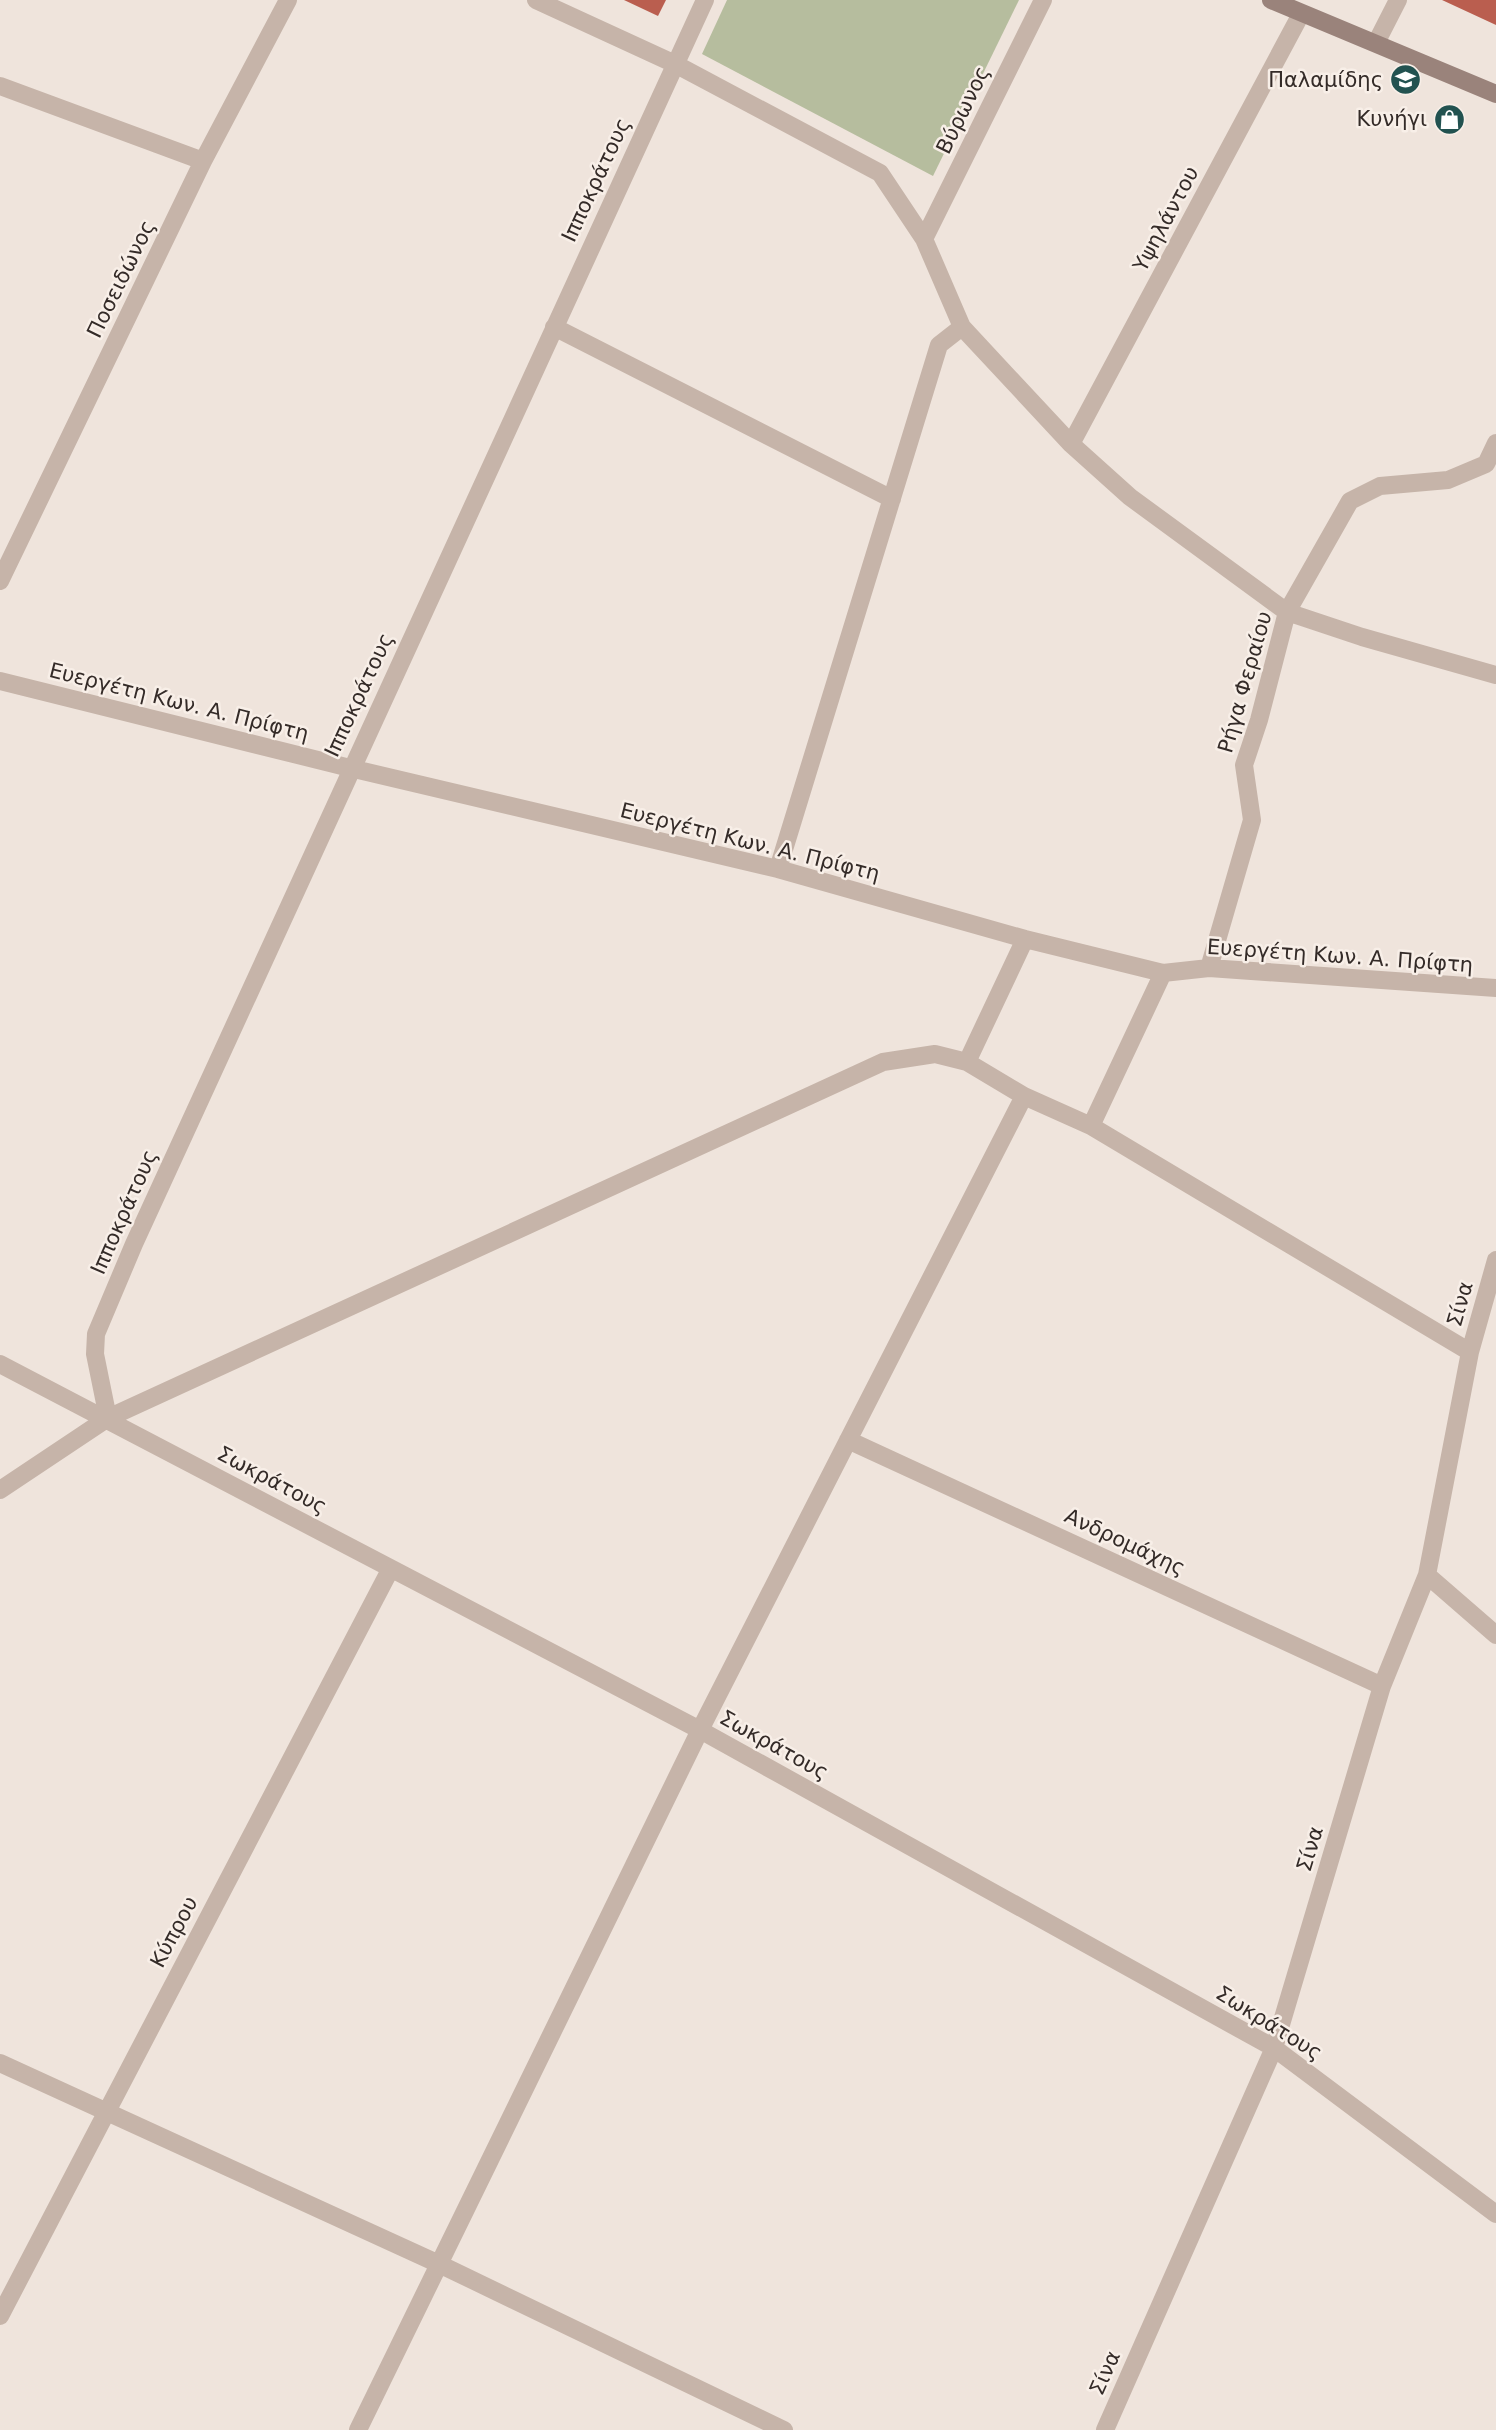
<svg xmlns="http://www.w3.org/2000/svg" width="1496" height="2430" viewBox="0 0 1496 2430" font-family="'DejaVu Sans',sans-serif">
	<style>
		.green { fill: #b6bd9e }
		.building { fill: #ba5e4f }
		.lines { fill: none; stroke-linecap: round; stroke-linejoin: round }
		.minor { stroke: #c6b4a9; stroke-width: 18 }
		.secondary { stroke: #9a837b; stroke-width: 18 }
		.labels { text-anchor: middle; stroke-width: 5; stroke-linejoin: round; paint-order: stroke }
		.poi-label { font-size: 21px; fill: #342b28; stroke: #f8efe8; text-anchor: end }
		.street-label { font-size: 21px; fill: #342b28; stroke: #f8efe8 }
	</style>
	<rect width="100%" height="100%" fill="#efe4dc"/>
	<path class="green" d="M727,0H1019L933,176L702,54Z"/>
	<path class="building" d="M624,0H666L658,16Z
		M1442,0H1496V25Z"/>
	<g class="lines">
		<path class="minor" d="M536,0L675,64L880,173L924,239L962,327L1071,444L1130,497L1287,612L1362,637L1496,675
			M1376,43L1398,0
			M0,86L203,161
			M924,239L1043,0
			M554,327L892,499
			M1071,444L1301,14
			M0,581L203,161L288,0
			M0,681L350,768L778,869L1025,939L1163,973L1209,968L1496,988
			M778,869L939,345L962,327
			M1209,968L1252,820L1244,765L1259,720L1287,612L1350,501L1380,486L1448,480L1486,464L1496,443
			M967,1062L1024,1096L1091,1126L1470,1352
			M1091,1126L1163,973
			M0,1364L700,1730L1274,2048L1496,2214
			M108,1418L95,1354L96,1334L134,1244L705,0
			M848,1440L1382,1686
			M0,1490L108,1418L883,1062L935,1054L967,1062L1025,939
			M1427,1575L1496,1635
			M0,2063L439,2264L784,2430
			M0,2316L390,1570
			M358,2430L700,1730L1024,1096
			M1105,2430L1274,2048L1382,1686L1427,1575L1470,1352L1496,1260"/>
		<path class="secondary" d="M1271,0L1496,94"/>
	</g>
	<defs>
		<symbol id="school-disc" viewBox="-11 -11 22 22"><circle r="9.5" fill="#225250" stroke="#f8efe8"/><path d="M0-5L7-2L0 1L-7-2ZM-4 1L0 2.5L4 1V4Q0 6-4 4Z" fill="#fff"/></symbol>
		<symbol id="shop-disc" viewBox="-11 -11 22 22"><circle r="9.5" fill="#225250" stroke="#f8efe8"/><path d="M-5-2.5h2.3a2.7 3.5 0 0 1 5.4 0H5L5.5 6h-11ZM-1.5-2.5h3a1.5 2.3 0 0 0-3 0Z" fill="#fff"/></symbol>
	</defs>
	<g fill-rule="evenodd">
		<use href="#school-disc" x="1388" y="62" width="35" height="35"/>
		<use href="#shop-disc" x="1432" y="102" width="35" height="35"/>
	</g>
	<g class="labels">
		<g class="poi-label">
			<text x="1383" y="87">Παλαμίδης</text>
			<text x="1427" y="126">Κυνήγι</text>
		</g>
		<g class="street-label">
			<text transform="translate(963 110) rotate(-64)" y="7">Βύρωνος</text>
			<text transform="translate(596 180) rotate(-65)" y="7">Ιπποκράτους</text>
			<text transform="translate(1166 219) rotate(-62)" y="7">Υψηλάντου</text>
			<text transform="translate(121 279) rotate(-64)" y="7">Ποσειδώνος</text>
			<text transform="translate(1245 682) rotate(-74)" y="7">Ρήγα Φεραίου</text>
			<text transform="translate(359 695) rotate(-65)" y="7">Ιπποκράτους</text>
			<text transform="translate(179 702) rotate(14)" y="7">Ευεργέτη Κων. Α. Πρίφτη</text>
			<text transform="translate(750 842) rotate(14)" y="7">Ευεργέτη Κων. Α. Πρίφτη</text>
			<text transform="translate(1340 956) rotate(4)" y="7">Ευεργέτη Κων. Α. Πρίφτη</text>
			<text transform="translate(124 1212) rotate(-66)" y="7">Ιπποκράτους</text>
			<text transform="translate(1460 1304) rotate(-74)" y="7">Σίνα</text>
			<text transform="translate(272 1480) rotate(28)" y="7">Σωκράτους</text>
			<text transform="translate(1125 1542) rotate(25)" y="7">Ανδρομάχης</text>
			<text transform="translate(774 1745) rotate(29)" y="7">Σωκράτους</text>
			<text transform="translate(1310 1849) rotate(-73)" y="7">Σίνα</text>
			<text transform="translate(174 1932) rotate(-62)" y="7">Κύπρου</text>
			<text transform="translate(1269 2023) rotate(32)" y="7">Σωκράτους</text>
			<text transform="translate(1105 2373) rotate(-66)" y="7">Σίνα</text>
		</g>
	</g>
</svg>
